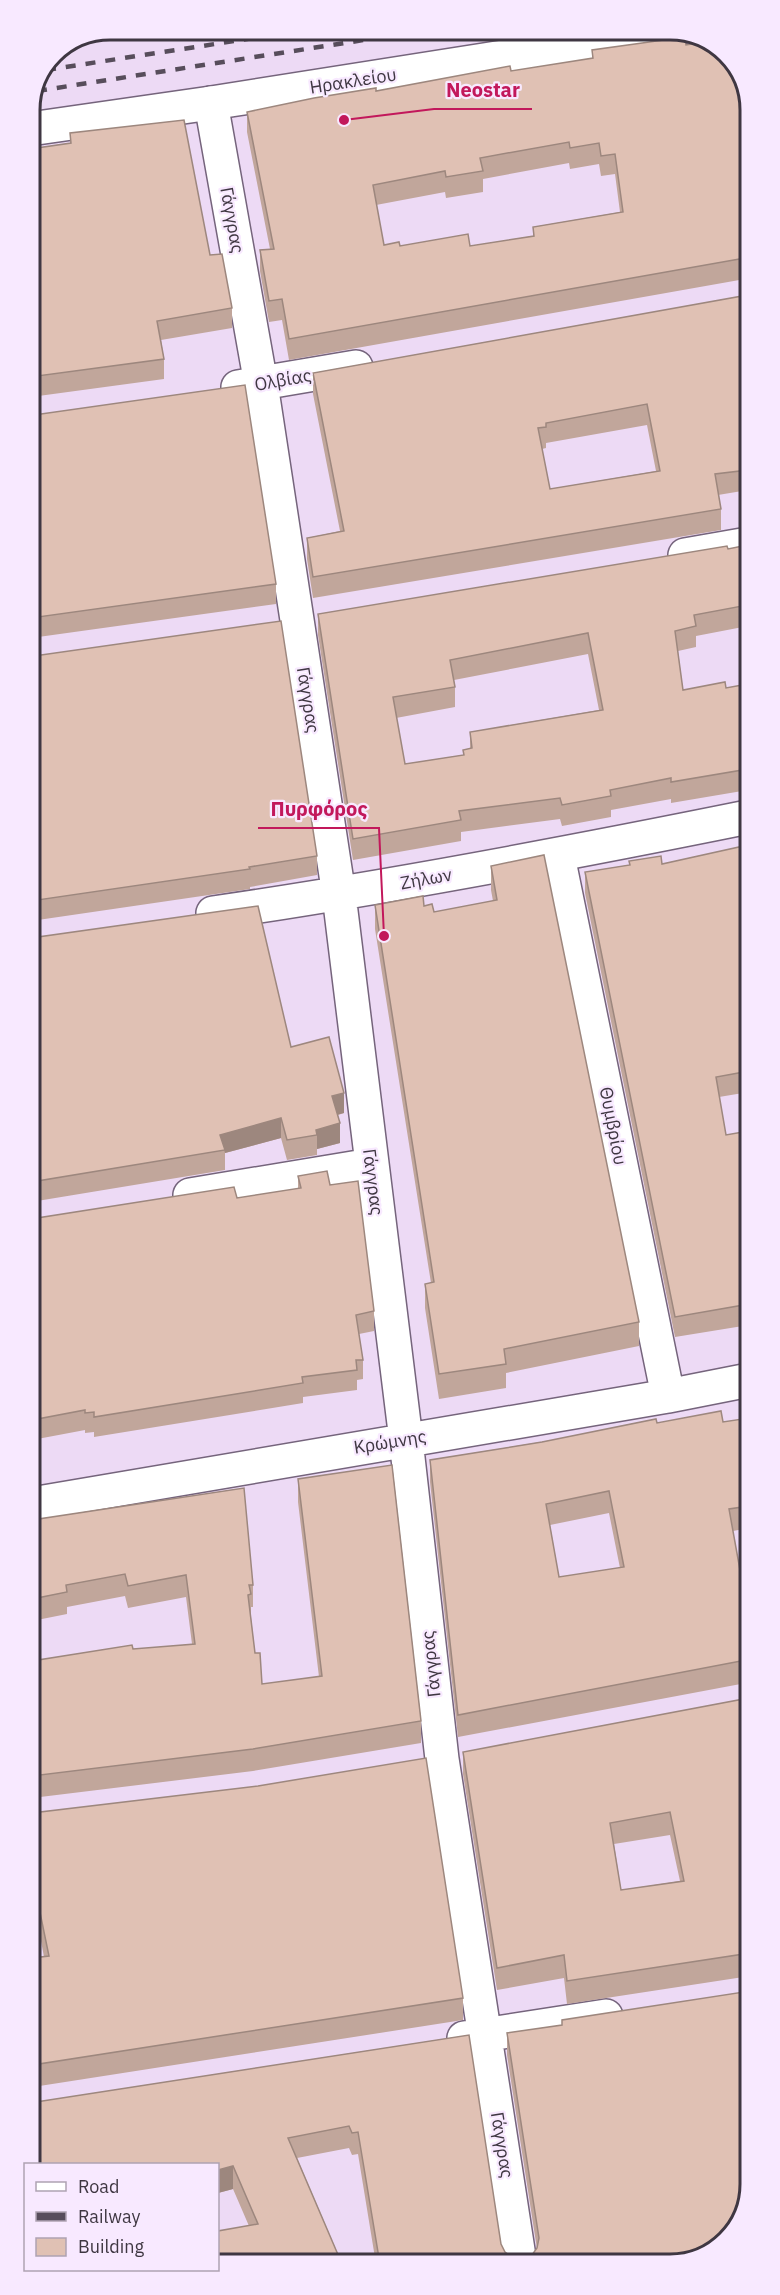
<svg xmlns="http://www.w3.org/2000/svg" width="780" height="2295" viewBox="0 0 780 2295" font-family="'IBM Plex Sans',sans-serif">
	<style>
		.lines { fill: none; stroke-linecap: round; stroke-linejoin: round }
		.street-casing { stroke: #75647c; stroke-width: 36 }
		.secondary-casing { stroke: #75647c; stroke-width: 36 }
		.street { stroke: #fff; stroke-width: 33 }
		.secondary { stroke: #fff; stroke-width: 33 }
		.rail { stroke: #574d5b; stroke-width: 4.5; stroke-dasharray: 10 10; stroke-linecap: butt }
		.wall { fill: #c1a69b; fill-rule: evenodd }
		.shaded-wall { fill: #9d877e }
		.building { fill: #e0c1b4; stroke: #9d877e; stroke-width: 1.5; fill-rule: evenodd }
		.labels { text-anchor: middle; stroke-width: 4.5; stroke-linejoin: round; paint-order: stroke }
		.street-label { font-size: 18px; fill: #3f3742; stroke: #f8e9ff }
		.rim { fill: none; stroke: #3f3742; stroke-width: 3 }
		.leader { fill: none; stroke: #c2185b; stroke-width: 2 }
		.callout-dot { fill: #c2185b; stroke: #f8e9ff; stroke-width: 2 }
		.callout-label { font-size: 20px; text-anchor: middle; font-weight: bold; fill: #c2185b; stroke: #f8e9ff; stroke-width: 4.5; stroke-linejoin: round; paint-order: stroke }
	</style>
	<rect width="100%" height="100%" fill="#eddaf5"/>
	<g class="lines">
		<defs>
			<path id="street" d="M211,103L261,384L339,895L406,1440L442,1759L520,2263
				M238,387L356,367
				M685,555L748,544
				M558,856L668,1396
				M213,913C392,887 570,853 748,817
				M190,1195L371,1165
				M32,1504L668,1396L749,1380
				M464,2038L606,2016"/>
			<path id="secondary" d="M30,129L211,103L676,30"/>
		</defs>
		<use href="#street" class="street-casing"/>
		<use href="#secondary" class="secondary-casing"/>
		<use href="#street" class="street"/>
		<use href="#secondary" class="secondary"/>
		<path class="rail" d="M46,70L306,30
			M37,91L428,30"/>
	</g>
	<path class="wall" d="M686,45L747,90L748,279H745L289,360L282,320L269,322L260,271V250L270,249L247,132V112L376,91L592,59V50ZM569,163L570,169L599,164L601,176L615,174L620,212L533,227V236L470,246H400L384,245L376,205L445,192L446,198L483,192V179Z
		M70,133L210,255L232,308V328L161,340L164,359V379L31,397L30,149L70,143Z
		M748,295V490L718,495L721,509V530L313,598L307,559V538L340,531L313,394V373ZM647,425L656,471L550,489L542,449L546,448V443Z
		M31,414L276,584V604L31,638Z
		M748,545V626L696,636V647L678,651L683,690L726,688L748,684V790L671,803V799L611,810V817L562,826L560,819L461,832V841L353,860L318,635V614L728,549ZM588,654L599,710L470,732V749L463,750V755L405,764L396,718L455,707V687L454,680Z
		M31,655L317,856V875L250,887V889L31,921Z
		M748,845L749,1092L719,1097L726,1135L749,1131V1325L675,1337L585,893V872L629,865V861L662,864Z
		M491,866L639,1322V1346L506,1373V1388L439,1399L425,1308V1284L431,1283L375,929V905L424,906L434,912L493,901L491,890Z
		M31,938L291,1047L344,1113L338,1115L340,1143L317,1149V1155L287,1160L281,1138L225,1153V1170L31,1202Z
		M298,1176L330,1185L374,1311V1331L359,1334L363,1360V1379L357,1380V1390L303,1397V1403L94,1437V1432L85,1433V1430L32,1440L31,1219L237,1198L298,1189Z
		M749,1418V1528L733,1531L740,1570L749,1568V1683H746L458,1737L430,1482V1460L657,1423L723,1422ZM609,1513L620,1568L559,1577L550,1525Z
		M298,1479L421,1721V1743L253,1771L32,1798V1661L192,1644L186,1597L128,1608L125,1596L67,1607V1614L32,1621V1520L253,1585V1607H251V1617L255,1653L262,1684L319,1677L298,1502Z
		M749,1698L750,1976L567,2004L564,1978L497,1990L463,1774V1752ZM670,1835L680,1881L621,1890L614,1844Z
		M32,1813L463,1998V2020L33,2087L32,1958L44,1957L37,1920L32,1921Z
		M562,2020L690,2262L376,2264L358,2154L352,2155L349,2148L297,2158L342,2264L249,2226L233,2189L218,2193V2164L36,2102L469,2035L501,2244L505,2252L513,2258L523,2259L532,2255L537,2249L507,2055V2033L562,2025Z"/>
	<path class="shaded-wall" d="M344,1093V1113L332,1116V1096Z
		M281,1118V1138L225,1153L220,1135Z
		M340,1123V1143L317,1149V1135L316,1130Z
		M233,2166V2189L218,2193V2170Z"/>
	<path class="building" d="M685,37L686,45L705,42L722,50L747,90L748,258H745L289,339L282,299L269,301L260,250L274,249L247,112L314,98L376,88V91L510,66L511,71L593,58L592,50ZM569,142L570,148L599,143L601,156L615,154L623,212L533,227L534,236L470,246L468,234L400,246L399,242L384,245L373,185L445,171L446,177L483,171L480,158Z
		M184,120L210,255L222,254L232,308L157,321L164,359L30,377V149L71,143L70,133Z
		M748,295V470L715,474L721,509L313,577L307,538L344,531L313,373ZM647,404L660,471L550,489L538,428L546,427V423Z
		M245,385L276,584L31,618V414L34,415Z
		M748,545V605L694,615L696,626L675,631L683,690L725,682L726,688L748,684V769L671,782V778L610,790L611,796L562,805L560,798L459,811L461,820L353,839L318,614L727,546L728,549ZM588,633L603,710L470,732L472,748L463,750L464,755L405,764L393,697L455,687L450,660Z
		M281,621L317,856L249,867L250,869L31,901V655L34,656Z
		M748,845L749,1071L716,1077L726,1135L749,1131V1304L675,1317L585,872L630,865L629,861L661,856L662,864Z
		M544,855L639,1322L504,1349L506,1364L439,1374L425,1284L434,1282L375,905L423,896L424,906L432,904L434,912L497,900L491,866Z
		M258,906L291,1047L329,1037L344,1093L332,1096L340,1123L316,1130L317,1135L287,1140L281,1118L220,1135L225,1150L31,1182V938Z
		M327,1171L330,1185L358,1181L374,1311L356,1315L363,1360H356L357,1370L302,1377L303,1383L94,1417V1412L85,1413V1410L32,1420L31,1219L234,1187L237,1198L301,1188L298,1176Z
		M721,1411L723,1422L749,1418V1506L729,1509L740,1570L749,1568V1661L746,1660L458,1715L430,1460L542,1442L656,1419L657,1423ZM609,1491L624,1567L559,1577L546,1504Z
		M392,1465L421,1721L253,1749L32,1776V1661L132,1645L133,1649L195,1644L186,1575L128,1586L125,1574L66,1585L67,1592L32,1599V1520L244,1488L253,1585H249L251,1594L248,1595L255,1653H260L262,1684L322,1676L298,1479Z
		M749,1698L750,1953L567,1981L564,1955L497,1968L463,1752ZM670,1812L684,1881L621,1890L610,1823Z
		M426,1758L463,1998L32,2065V1958L49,1956L37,1898L32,1899V1813L258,1786Z
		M750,1991V2185L733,2234L690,2262L380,2264L358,2132L352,2133L349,2126L288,2138L342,2264H218V2231L258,2224L233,2166L218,2170V2164H33V2102H36L469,2035L501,2244L505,2252L513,2258L523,2259L532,2255L537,2248L539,2238L507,2033L562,2025V2020Z"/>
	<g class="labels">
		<g class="street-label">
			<text transform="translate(353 81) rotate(-9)" y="6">Ηρακλείου</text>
			<text transform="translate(232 220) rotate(80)" y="6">Γάγγρας</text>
			<text transform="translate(283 380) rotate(-10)" y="6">Ολβίας</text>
			<text transform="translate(308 700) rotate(81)" y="6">Γάγγρας</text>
			<text transform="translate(426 879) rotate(-10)" y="6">Ζήλων</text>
			<text transform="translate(613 1126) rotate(79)" y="6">Θυμβρίου</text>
			<text transform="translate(373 1182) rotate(83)" y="6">Γάγγρας</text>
			<text transform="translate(390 1442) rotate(-9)" y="6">Κρώμνης</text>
			<text transform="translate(431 1664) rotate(-96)" y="6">Γάγγρας</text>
			<text transform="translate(502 2145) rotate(81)" y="6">Γάγγρας</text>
		</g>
	</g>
	<path d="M0 0H780V2295H0ZM110 40H670A70 70 0 0 1 740 110V2184A70 70 0 0 1 670 2254H110A70 70 0 0 1 40 2184V110A70 70 0 0 1 110 40Z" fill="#f8e9ff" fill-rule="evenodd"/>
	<path class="rim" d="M110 40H670A70 70 0 0 1 740 110V2184A70 70 0 0 1 670 2254H110A70 70 0 0 1 40 2184V110A70 70 0 0 1 110 40Z"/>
	<path class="leader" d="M344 120L434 109H532M384 936L379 828H258"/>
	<g class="callout-dot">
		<circle cx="344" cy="120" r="6"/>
		<circle cx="384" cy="936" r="6"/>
	</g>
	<g class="callout-label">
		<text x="483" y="97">Neostar</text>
		<text x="319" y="816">Πυρφόρος</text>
	</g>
	<rect x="24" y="2163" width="195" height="108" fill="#f8e9ff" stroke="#aea2b3" stroke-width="1.5"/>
	<rect x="36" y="2182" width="30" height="9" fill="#ffffff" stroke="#aea2b3" stroke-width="1.5"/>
	<text x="78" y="2193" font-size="18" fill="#3f3742">Road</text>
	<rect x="36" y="2212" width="30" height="9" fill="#574d5b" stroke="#aea2b3" stroke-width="1.5"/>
	<text x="78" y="2223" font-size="18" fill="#3f3742">Railway</text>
	<rect x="36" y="2238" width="30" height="18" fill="#e0c1b4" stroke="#aea2b3" stroke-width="1.5"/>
	<text x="78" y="2253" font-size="18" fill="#3f3742">Building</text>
</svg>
